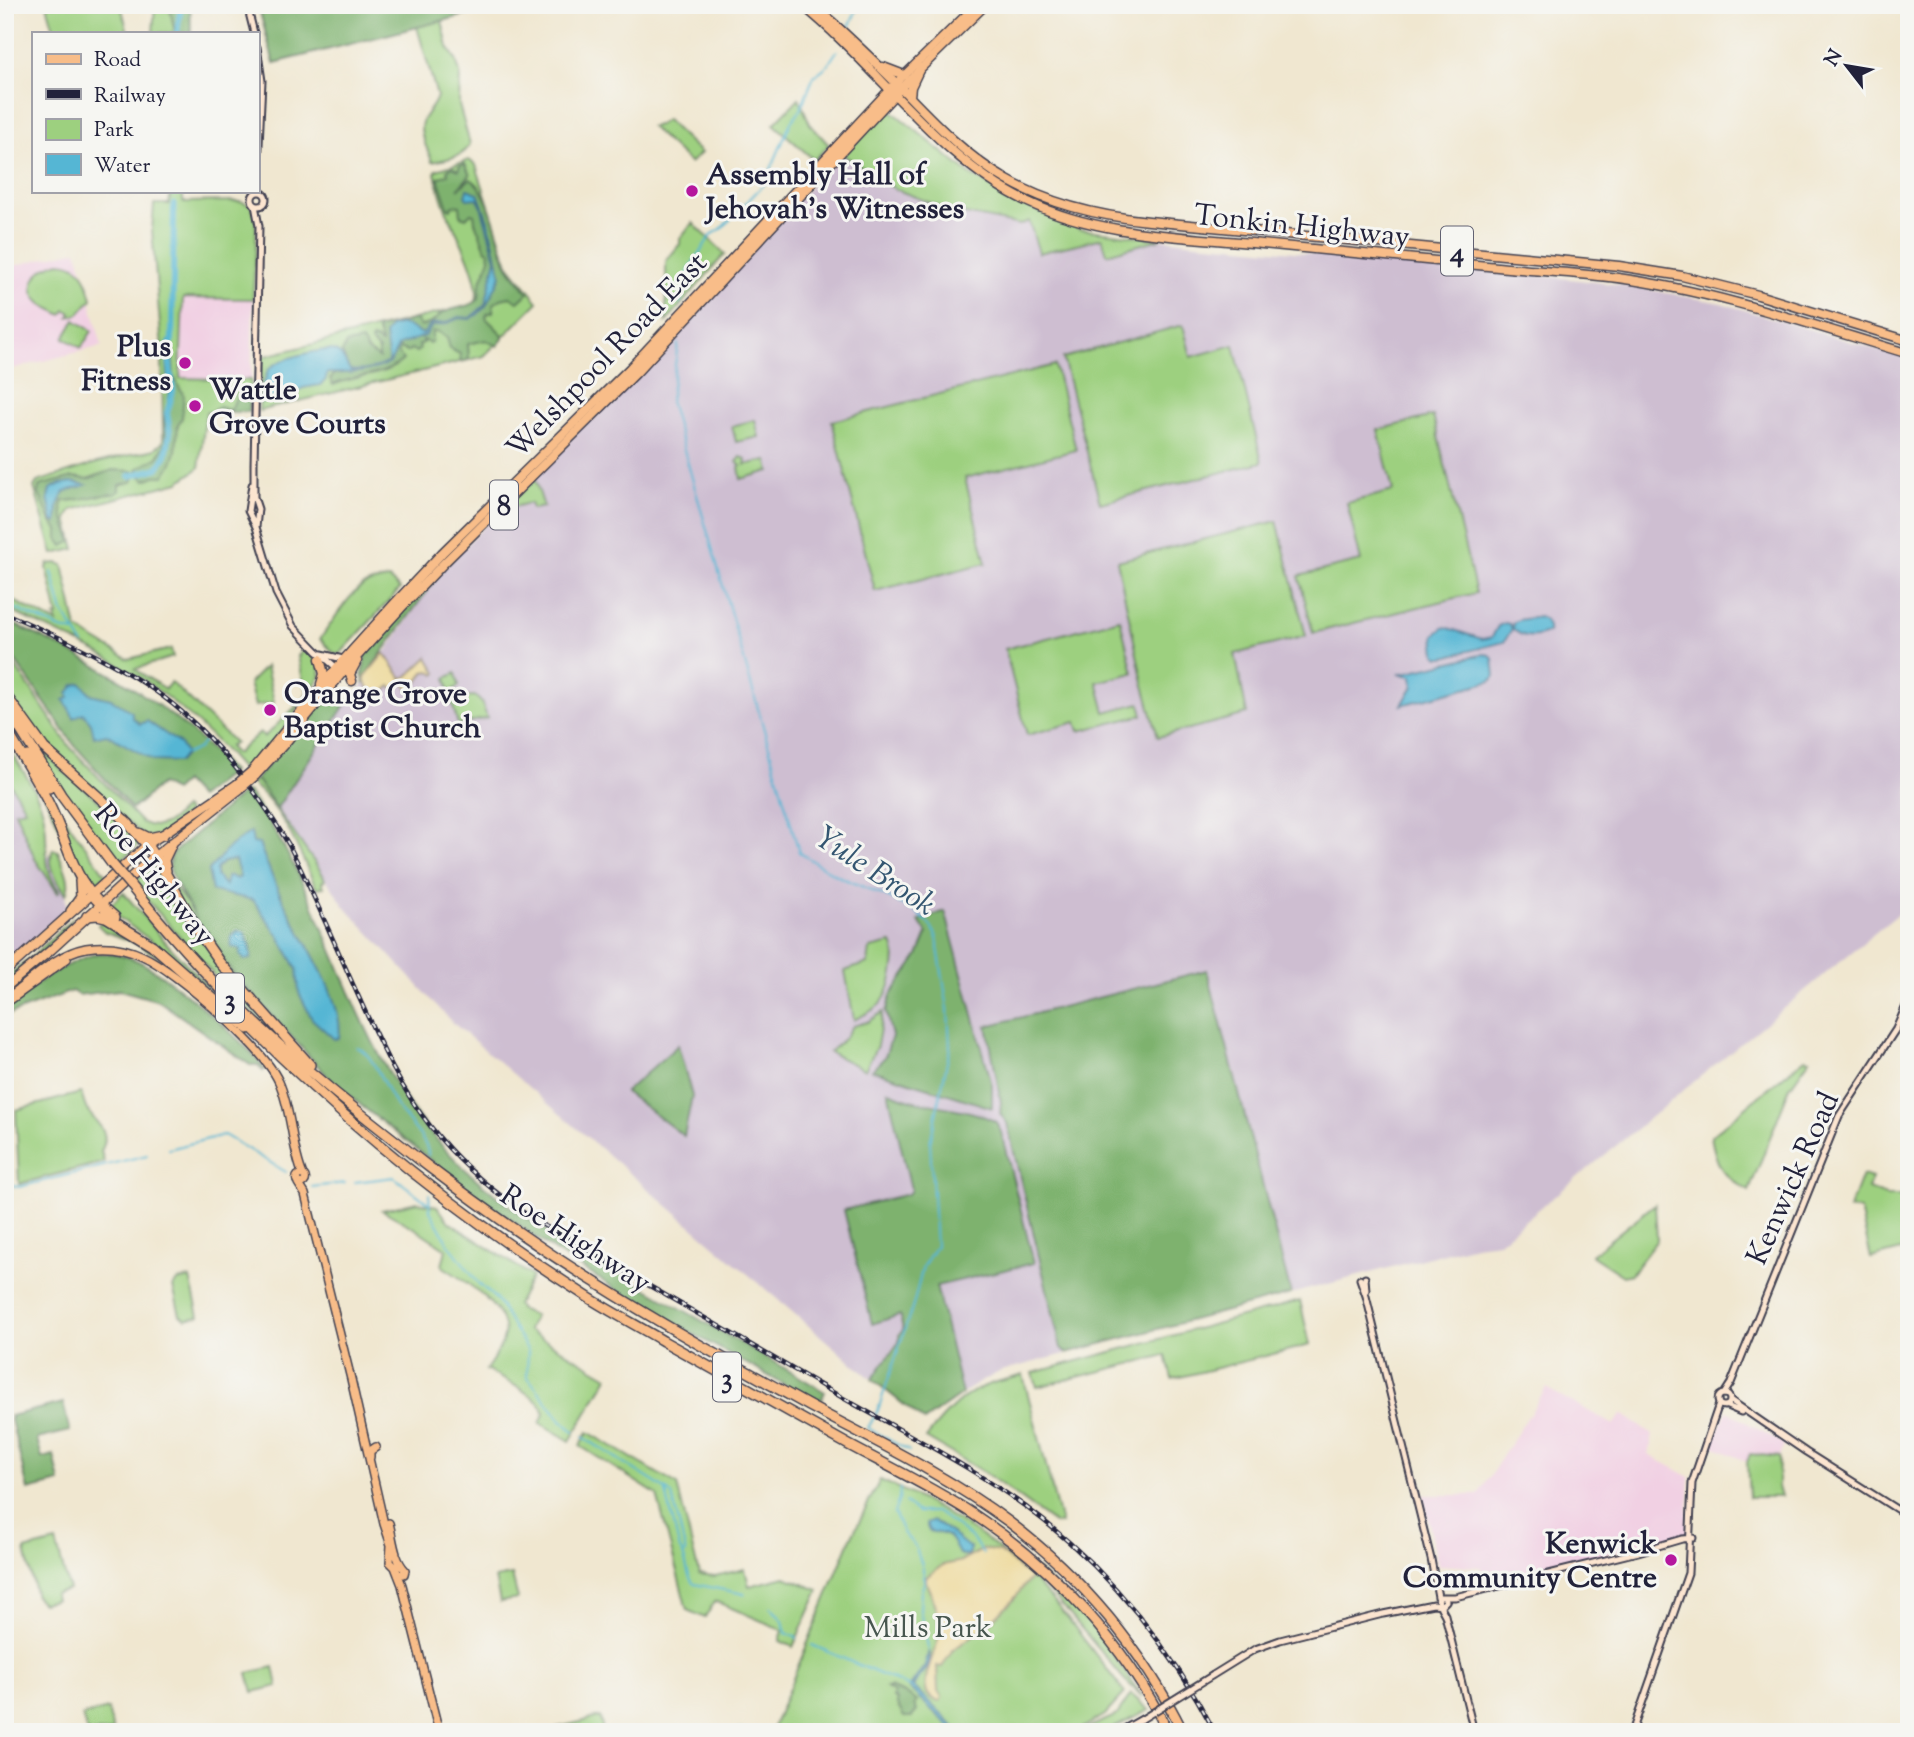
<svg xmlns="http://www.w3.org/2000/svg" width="1914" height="1737" viewBox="0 0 1914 1737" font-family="'Sorts Mill Goudy',serif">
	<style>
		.built { fill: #f1d0e3 }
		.industrial { fill: #cebed1 }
		.green { fill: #9dd07f; stroke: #60795d; stroke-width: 2 }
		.forest { fill: #7eb26e; stroke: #506a54; stroke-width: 2 }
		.sand { fill: #eeda9e; stroke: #887e6c; stroke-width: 2 }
		.water { fill: #55b6d4; stroke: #3c6c88; stroke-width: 2; fill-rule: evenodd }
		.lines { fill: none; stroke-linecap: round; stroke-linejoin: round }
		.stream { stroke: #55b6d4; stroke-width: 2 }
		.river { stroke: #55b6d4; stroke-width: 6 }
		.secondary-casing { stroke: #414051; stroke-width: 9 }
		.primary-casing { stroke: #414051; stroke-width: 10 }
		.trunk-casing { stroke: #414051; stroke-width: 11 }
		.motorway-casing { stroke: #414051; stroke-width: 12 }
		.secondary { stroke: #fce5d0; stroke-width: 5 }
		.primary { stroke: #f8bd89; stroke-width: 7 }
		.trunk { stroke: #f8bd89; stroke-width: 8 }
		.motorway { stroke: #f8bd89; stroke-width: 9 }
		.rail-casing { stroke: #22223b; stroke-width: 4.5 }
		.rail { stroke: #f6f6f2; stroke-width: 2; stroke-dasharray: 5; stroke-linecap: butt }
		.secondary-bridge-casing { stroke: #414051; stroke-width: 9; stroke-linecap: butt }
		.trunk-bridge-casing { stroke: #414051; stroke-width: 11; stroke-linecap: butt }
		.motorway-bridge-casing { stroke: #414051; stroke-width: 12; stroke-linecap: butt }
		.secondary-bridge { stroke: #fce5d0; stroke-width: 5 }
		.trunk-bridge { stroke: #f8bd89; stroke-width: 8 }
		.motorway-bridge { stroke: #f8bd89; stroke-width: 9 }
		.poi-dot { fill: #b5179e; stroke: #f6f6f2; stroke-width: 2.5 }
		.labels { text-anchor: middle; stroke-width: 6; stroke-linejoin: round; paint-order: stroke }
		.shield { fill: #f6f6f2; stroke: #626272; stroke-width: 2 }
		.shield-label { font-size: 28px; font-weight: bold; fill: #22223b }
		.poi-label { font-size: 30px; font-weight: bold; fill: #22223b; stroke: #f6f6f2; text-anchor: start }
		.street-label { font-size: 30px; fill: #22223b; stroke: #f6f6f2 }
		.park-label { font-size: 30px; fill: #47564f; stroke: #f6f6f2 }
		.water-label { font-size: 32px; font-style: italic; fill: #345671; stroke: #f6f6f2 }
	</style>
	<rect width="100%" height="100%" fill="#f6f6f2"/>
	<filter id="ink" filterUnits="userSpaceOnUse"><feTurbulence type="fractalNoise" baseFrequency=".0143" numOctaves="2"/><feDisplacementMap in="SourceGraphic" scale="14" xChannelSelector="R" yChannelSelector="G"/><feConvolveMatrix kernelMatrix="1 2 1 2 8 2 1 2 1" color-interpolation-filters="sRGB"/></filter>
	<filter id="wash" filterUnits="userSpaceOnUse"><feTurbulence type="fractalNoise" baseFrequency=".00686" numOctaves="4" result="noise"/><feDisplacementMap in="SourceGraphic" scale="28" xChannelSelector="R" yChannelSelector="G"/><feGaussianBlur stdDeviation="1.57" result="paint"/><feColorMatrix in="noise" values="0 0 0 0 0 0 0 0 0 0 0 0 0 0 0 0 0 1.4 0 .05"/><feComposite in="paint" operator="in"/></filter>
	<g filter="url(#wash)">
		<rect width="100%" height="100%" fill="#f0e7d0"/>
		<path class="built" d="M77,250L102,346L8,370L5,368V268Z
			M182,298L253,299L251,380L180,378Z
			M1546,1388L1614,1425L1622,1414L1653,1435L1649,1455L1690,1477L1687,1534L1486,1584L1481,1567L1438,1565L1423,1495H1478Z
			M1727,1411L1782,1443L1784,1446L1779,1457L1750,1454L1747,1462L1711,1445Z"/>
		<path class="industrial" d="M887,107L972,176L1012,200L1080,229L1197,243L1510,272L1630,286L1721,303L1885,352L1909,357V905L1499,1242L1475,1245L1001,1371L975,1385L924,1421L857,1367L452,1022L346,908L277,808L347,702L353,699L444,568Z
			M5,771L63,882L67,908L5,966Z"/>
		<path class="green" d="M47,5H121L128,33H55Z
			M155,5H190L191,33H153Z
			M258,5H505L442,21L448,47L456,60L460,73L459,105L470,144C464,158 446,159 432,162C429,150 418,135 422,122C426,112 435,106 437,96L417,27L274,63Z
			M799,98L810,124L829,145L814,160L774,124Z
			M887,107L972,176L1040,212L1080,229L1160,239L1107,254L1102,238L1039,253L1029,221L1020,225L951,211L895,189L842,154Z
			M666,120L701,153L690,163L651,127L658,125Z
			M469,160L476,165L508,264L538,302L484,356L259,411L261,357L475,304C485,284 455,230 446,210C441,198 438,185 435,173L436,170Z
			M171,191H194L183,192V202L240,201C246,203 251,204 253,210C260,227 253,277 253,299L183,298L180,378L251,380L249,412H206L199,468L179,482L72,510L67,519L75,549L53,554L34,487L37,482L97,463L155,449L163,442L162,349L152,230L154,204H169Z
			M693,223L725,254L666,322V261L680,244V238Z
			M60,262C84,263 87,280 92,299L79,314L69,317L71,313L66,310L62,315C57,312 48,308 43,305C20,288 39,266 60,262Z
			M75,320L92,331L81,348L64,338Z
			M1183,325L1191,357L1234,345L1262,462L1100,503L1063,358Z
			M1055,365L1076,450L965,478L986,563L875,591L832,421Z
			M1433,416L1476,593L1313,633L1299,576L1361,561L1347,503L1393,491L1378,430Z
			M755,420L759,437L736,442L732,426Z
			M741,457L746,459L745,465L767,460L770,471L741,479L739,467L741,466L737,462Z
			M535,479L544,507L532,509L530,503L509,508L508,505Z
			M1277,521L1306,636L1235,654L1247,714L1158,737L1142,678L1117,561Z
			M57,563L63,565L77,629L128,659L171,649L173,657L135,669L165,689L171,682L235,743L229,747L236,754L260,732L264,737L305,698L308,690L303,681L298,656L305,648L319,664L321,676L276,740L245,773C207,728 164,690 113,661C78,641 41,626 5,608V585L10,599L57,623L55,616H58L47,568L48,564Z
			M389,579L400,589L340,654H335L320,639C331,625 350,590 367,584C374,581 382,580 389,579Z
			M1120,619L1133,673L1097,682L1105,712L1140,703L1143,715L1079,731L1076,722L1027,735L1005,649Z
			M5,651L70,747L141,822C161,832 170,822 184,808L188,812L163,835L145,837L63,767L5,694Z
			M266,666L274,702L255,706L249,683Z
			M456,673L459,686L454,689V697L475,696L482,703L487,718L458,725L446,678Z
			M17,720L61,769L120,819L141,843L117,864L57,785Z
			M5,742C18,763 34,785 42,808C52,839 38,862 59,891L58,893L35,859L15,811L25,809L5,774Z
			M34,775L106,875L90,889Z
			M256,779L322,873L325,880L322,882L324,887L316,888C300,852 283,809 251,783Z
			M53,849L58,851C62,864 73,881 66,894C57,880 46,865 53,849Z
			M157,864L313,1071L222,984L132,883Z
			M123,892L169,946L237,1016L171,955L107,909Z
			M73,918L67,931L5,985V977L33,956Z
			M103,919L144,943L167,964L137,943L105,932L98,925Z
			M892,943C899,956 891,990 882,1002C875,1011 863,1015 854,1020L845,971L868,963L870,948Z
			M883,1012L877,1046L865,1070L829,1052L844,1039L853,1026L867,1022Z
			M1805,1058L1810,1059L1790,1087L1749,1191C1722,1176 1716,1166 1711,1136Z
			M81,1093C83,1098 84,1105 87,1110C96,1123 112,1132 101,1151L104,1162L19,1184L16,1110Z
			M1862,1175L1872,1178L1868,1189L1886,1196H1903C1903,1214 1909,1230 1909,1248L1871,1258L1860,1210L1849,1209Z
			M417,1202L437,1206L449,1222L532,1276L517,1305L519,1309L535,1316L528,1330L608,1377L570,1441L540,1423C541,1422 544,1414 544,1413C544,1398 499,1377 486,1370C492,1360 500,1350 503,1340C514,1311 462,1279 442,1266L446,1249L416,1229L382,1210Z
			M1655,1204L1657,1240L1631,1274L1623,1276L1591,1255Z
			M190,1278L199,1316L186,1319L180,1315L173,1287L177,1281Z
			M1300,1301L1310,1345L1172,1379L1166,1355L1037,1387L1033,1373Z
			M1023,1375L1061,1524L1054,1523L988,1475L926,1438C941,1418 961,1395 985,1386C997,1381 1011,1379 1023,1375Z
			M588,1432L677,1485L699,1574L715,1576L745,1569L749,1586L785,1577L819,1590L793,1647L780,1641L783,1630L715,1601L705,1618L687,1610L657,1495L580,1446Z
			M1750,1454L1779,1457L1778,1487L1781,1497H1749L1747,1462Z
			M880,1480C930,1501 987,1535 1026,1572C1063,1608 1093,1652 1125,1693L1105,1715L1075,1732H771L851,1538Z
			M56,1542L69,1590L54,1594L55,1600L42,1603L36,1597L25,1550Z
			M1038,1570L1086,1618L1143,1697L1124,1679L1035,1573Z
			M512,1575L518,1599L500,1602L495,1578Z
			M274,1667L278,1686L253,1692L248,1673Z
			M1131,1694L1149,1710L1106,1732H1079L1117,1715Z
			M108,1709L113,1732H87L83,1716Z
			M600,1717L603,1732H556V1728Z"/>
		<path class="forest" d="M169,5H190L191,33H175Z
			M258,5H505L274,63Z
			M465,164L470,175L458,189L470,179C489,187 499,242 506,262C511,273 521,283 528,293L518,302L510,297L501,299L494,304L493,312L487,314L486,318L503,335V339L497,346L486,340L468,344L469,360L461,362L460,354L450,349L447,338L438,332H432V341L429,343L423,340V343L419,345L420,349L416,352L411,349L407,352L400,348L399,354L403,360C385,377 356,375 333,385L330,379L335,374L350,372L342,353L346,344L362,341L367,350L379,358V351L371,342L372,339H376L382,345L377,329L416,319L420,326C431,325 433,321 440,315C451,306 468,310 479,299L480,284L490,258L489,251L486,250L475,222L474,214L471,213L466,218L461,216L460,206L452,205L451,209L448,208L438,178L448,174L447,170L452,167L459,170V166Z
			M169,341L172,342L174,377L184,396L182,418L178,425L176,452L171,465L164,476H155L145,480L137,472V469L158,457L166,442L164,421L169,394L166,347Z
			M239,390L250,393L249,412H210L220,407L231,410Z
			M113,470L133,471L135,475L132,482L119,485V491L115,494C97,494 81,501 63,501C60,514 67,529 72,541L63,546L58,539V530C47,520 46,505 38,493L39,486L73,477L87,479Z
			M444,568L366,675L364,684L362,673L366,657L362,655L385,632L391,622Z
			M5,620C88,658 171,702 232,772L199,798L184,782L174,791L161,784L132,809L74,745L5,646Z
			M329,694V697L344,699L347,702L277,808L256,779Z
			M244,792L249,793C317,882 340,995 399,1089C461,1189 549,1233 647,1289C706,1323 766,1357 825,1392L819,1404L641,1305L556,1252L461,1184L363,1107L331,1080L233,973L208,940L172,876C169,866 168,860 174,852Z
			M945,911L992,1085V1108L872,1070L885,1057L892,1036L886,1012L891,995L918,956L927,934L919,921Z
			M99,953C111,954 121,954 131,958C164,970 244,1041 265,1069L263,1071L258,1065H250L159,1001L120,990L78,995L72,991L5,1016V1007C35,985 63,962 99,953Z
			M1207,970L1291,1294L1067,1353L1061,1348L1007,1123L1000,1114L1001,1102L987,1026Z
			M678,1045L692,1096L684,1136L625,1092Z
			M888,1091C922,1109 963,1104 996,1122L1001,1132L1034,1263L936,1286L962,1394L924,1421L872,1379L899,1342V1335L903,1330L900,1315L872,1324L844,1210L908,1194L911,1190Z
			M63,1403L70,1431L37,1439L42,1458L54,1455L60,1482L28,1490L10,1416Z
			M889,1687L905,1693L917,1702L914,1704L917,1711L912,1717H904L896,1703L897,1699L893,1698L894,1693L886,1688Z"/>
		<path class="sand" d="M384,653L402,678L408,676L428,657L437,673L435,675L430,671L424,672L412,692L402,681L394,689L391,686L378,697L372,693L364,680L366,675Z
			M984,1549L1000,1552L1031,1578C1025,1584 1013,1601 1009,1605C998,1613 992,1620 984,1631L982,1629L953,1650L942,1667L937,1666L938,1692L942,1697L940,1702C909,1695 937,1653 939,1635C940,1622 936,1610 932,1597C930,1590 925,1585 926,1577L943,1565L962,1561Z"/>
		<path class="water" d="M467,189L478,193L489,224L501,276L486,306L477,315L470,319L459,318L445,324L432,326L425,336L399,345L390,363C370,372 349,374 328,373L325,381L320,385L303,388L294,394L285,392L261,402C263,391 263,379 269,369C277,359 319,349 332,350C342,352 345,362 350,370C364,373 377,368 389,362L385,335L390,327C409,321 407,328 423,334L431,324L445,323L459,317L470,318L485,305L496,259L481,205L477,198L467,199L465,196Z
			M72,482L86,485L64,492L58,505L57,523L53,521L48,498L50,489L60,484Z
			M1539,617C1546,619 1549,626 1548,632C1537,638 1523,639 1513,629V623L1518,620Z
			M1505,623L1510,624L1512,629L1504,642L1445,657H1439L1436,654L1434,635L1445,627L1482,639L1492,637L1498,626Z
			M1484,654L1490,655L1493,659L1495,676L1491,681L1402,705L1413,686L1412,676L1399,674Z
			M81,683L91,694L111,699L132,712V717L140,724L147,721L180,744L186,754L179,762L154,761L106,734L94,737L91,723L83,713L74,718L64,700L69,698L68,693L74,685Z
			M251,832L253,843L259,844C266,860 272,878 280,894C296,930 346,999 339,1038L334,1039L312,1019L299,993L297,969L279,936L253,900L212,891L208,871L230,846ZM235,860L240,877L237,879L230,876L227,877L225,885L216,876V869L223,862Z
			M237,931L244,932C249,942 252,948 251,959L245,960L240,955L241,949L231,947V937Z
			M933,1521L941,1525L966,1545L970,1548L968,1556L959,1554C949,1533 949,1535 929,1531L926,1524Z
			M929,1650C933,1667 921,1674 913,1686L959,1732H955L909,1688L925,1665Z"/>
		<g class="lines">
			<path class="stream" d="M848,29L859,5
				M697,257L711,235L721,229L765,183L791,122L800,110L814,76L827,66L837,51
				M680,303L687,275L695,259
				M678,344L670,401L799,852C811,860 823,868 836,875C864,890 941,909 938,948L948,1009L950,1048L930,1143L936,1246L923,1266L914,1302L878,1410L868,1428L909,1451
				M52,572L62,610L83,644
				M5,604L61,629L75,632
				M186,754L199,748L204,741
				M357,1047C373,1053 386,1090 396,1106C404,1117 430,1143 428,1155
				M169,1149L224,1135L286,1172
				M355,1182L394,1177L428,1203
				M5,1183L19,1187L147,1155
				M312,1187L345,1183
				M429,1194L430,1211L448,1243L478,1283L496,1299L528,1351L527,1376L560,1419L574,1432
				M583,1437L668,1491L672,1495L685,1549V1554
				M665,1488L680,1550C688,1559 685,1575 694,1584L745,1594
				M900,1488L899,1499L894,1513L904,1534L915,1546L922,1565L925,1580L921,1592L920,1611L929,1651
				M905,1503L918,1512H936L944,1517L971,1537L983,1554
				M771,1607L783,1621L786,1633L797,1638
				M812,1645L910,1687
				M737,1732L739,1729L752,1732"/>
			<path class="river" d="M177,33L181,5
				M174,193V191
				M130,476L158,468L166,455L170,433L167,413L173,391L168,348L172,340L174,204"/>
		</g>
	</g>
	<g filter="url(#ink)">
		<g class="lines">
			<defs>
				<path id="secondary" d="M247,5L254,33
					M257,47L262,81L257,188
					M252 199a7 7 0 1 1 14 0a7 7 0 1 1-14 0Z
					M255,205L259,226L254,464V497L258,509L256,527
					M252,485L248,511L256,527L276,593L293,626L317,651L338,669
					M322,654L343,659
					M1365,1278L1366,1290
					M1360,1279L1366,1296L1431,1559L1438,1597
					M1718 1400a6 6 0 1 1 12 0a6 6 0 1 1-12 0Z
					M1724,1394L1731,1383L1839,1116L1896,1029L1909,999
					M1730,1400L1806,1452L1909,1517
					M1727,1406L1741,1412
					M1445,1597H1455L1638,1552L1682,1539L1693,1538
					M1439,1604L1445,1615L1474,1732
					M1213,1675L1255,1649L1280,1640L1383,1614L1433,1604L1442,1605L1446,1601L1444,1597H1438L1439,1604
					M1119,1732L1142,1719
					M1632,1732L1688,1573L1692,1483L1719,1404"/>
				<path id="primary" d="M896,83L976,5
					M901,88L986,5
					M5,999C33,981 52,955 86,948C105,945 125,947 143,956C177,972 264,1048 279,1082C292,1111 291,1147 303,1175
					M5,1004L67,959
					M296.5 1179a4.5 4.5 0 1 1 9 0a4.5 4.5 0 1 1-9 0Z
					M298,1183L305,1194L351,1379L384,1524L391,1545L390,1562L395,1567L402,1585L439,1732
					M370,1457V1451L376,1447
					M389,1523C393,1538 394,1559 405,1570L404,1574L398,1575"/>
				<path id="trunk" d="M802,5C877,65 941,162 1028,202C1098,235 1176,236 1252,243C1334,251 1416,259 1498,267C1538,271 1578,273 1618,278C1718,292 1812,325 1909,354
					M813,5C843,31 871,58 899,86C932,120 965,156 1007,180C1051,205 1099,216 1149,221L1619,266L1682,276L1758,295L1909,341
					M883,67L904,75
					M910,97L911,87L920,68
					M320,659L324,674L321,684
					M352,681L350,674L357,661
					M252,771L340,664L395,603L442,553L630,368L894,85
					M255,776L286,742L342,673L401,608L446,561L635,374L899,90
					M5,972L147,845L237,784
					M5,988L51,950L145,864L240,789"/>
				<path id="motorway" d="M5,694L44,748L129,824
					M5,705L61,795L112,864
					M5,727C19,752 35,777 48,802C72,850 69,880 115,917
					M27,756L49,788
					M125,820L147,845L166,874L200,934L220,963L310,1065
					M139,833L149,838L163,835
					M166,871L164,860L172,843
					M130,885C163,926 197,966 235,1003C295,1063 362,1115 429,1167C482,1207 536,1246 593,1281C664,1326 739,1367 813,1408C879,1443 949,1477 1009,1522C1082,1577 1143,1650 1183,1732
					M71,911L81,897L80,881
					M87,916L97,915L106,917L152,945L248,1029
					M246,1022C348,1126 464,1218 586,1296C611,1312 638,1326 663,1341C725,1376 787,1411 849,1445C890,1467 933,1488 973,1514C1054,1567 1125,1644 1168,1732"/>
			</defs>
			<use href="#secondary" class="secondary-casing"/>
			<use href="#primary" class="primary-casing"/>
			<use href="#trunk" class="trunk-casing"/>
			<use href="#motorway" class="motorway-casing"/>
			<use href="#secondary" class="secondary"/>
			<use href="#primary" class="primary"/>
			<use href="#trunk" class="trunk"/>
			<use href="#motorway" class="motorway"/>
			<defs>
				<path id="rail" d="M5,613C62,638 136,671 182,712C225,750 260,796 289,845C313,893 334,942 356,991C378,1039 398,1086 431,1127C462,1167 500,1198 543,1225C637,1278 729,1332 822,1386C896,1429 976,1467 1043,1520C1115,1578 1172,1650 1215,1732"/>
			</defs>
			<use href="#rail" class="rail-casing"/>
			<use href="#rail" class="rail"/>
			<defs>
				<path id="secondary-bridge" d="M1142,1719L1213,1675"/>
				<path id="trunk-bridge" d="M237,784L252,771
					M240,789L255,776"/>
				<path id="motorway-bridge" d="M112,864L130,885"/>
			</defs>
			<use href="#secondary-bridge" class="secondary-bridge-casing"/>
			<use href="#trunk-bridge" class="trunk-bridge-casing"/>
			<use href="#motorway-bridge" class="motorway-bridge-casing"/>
			<use href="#secondary-bridge" class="secondary-bridge"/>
			<use href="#trunk-bridge" class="trunk-bridge"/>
			<use href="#motorway-bridge" class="motorway-bridge"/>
		</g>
	</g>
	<g class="poi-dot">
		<circle cx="692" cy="191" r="7"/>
		<circle cx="185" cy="363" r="7"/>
		<circle cx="195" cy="406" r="7"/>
		<circle cx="270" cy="710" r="7"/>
		<circle cx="1671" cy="1560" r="7"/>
	</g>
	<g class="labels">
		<g class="shield">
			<rect x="1441" y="226.5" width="32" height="49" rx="5"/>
			<rect x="490" y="480.5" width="28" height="49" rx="5"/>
			<rect x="216" y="973.5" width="28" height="49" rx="5"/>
			<rect x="713" y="1352.5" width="28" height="49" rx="5"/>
		</g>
		<g class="shield-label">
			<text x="1457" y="261">4</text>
			<text x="504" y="515">8</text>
			<text x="230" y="1008">3</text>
			<text x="727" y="1387">3</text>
		</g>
		<g class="poi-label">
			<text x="706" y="184">Assembly Hall of<tspan x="706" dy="34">Jehovah's Witnesses</tspan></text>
			<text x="171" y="356" text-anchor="end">Plus<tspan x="171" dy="34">Fitness</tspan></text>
			<text x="209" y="399">Wattle<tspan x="209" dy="34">Grove Courts</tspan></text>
			<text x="284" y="703">Orange Grove<tspan x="284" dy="34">Baptist Church</tspan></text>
			<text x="1657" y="1553" text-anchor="end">Kenwick<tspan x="1657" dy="34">Community Centre</tspan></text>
		</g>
		<g class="street-label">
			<text transform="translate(1302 225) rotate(6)" y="10">Tonkin Highway</text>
			<text transform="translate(606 355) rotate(-46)" y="10">Welshpool Road East</text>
			<text transform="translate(155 874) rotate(51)" y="10">Roe Highway</text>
			<text transform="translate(1792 1178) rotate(-66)" y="10">Kenwick Road</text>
			<text transform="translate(576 1238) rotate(33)" y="10">Roe Highway</text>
		</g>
		<g class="park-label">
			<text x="928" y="1637">Mills Park</text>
		</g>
		<g class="water-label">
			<text transform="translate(876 870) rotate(33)" y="11">Yule Brook</text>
		</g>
	</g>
	<rect width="1914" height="1737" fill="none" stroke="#f6f6f2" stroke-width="28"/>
	<rect x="32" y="32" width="228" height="161" fill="#f6f6f2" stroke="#a1a1a9" stroke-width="2"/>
	<rect x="46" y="54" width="35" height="10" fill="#f8bd89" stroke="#a1a1a9" stroke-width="2"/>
	<text x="94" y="66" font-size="21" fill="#22223b">Road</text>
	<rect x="46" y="89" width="35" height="10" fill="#22223b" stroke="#a1a1a9" stroke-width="2"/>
	<text x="94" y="102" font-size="21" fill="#22223b">Railway</text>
	<rect x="46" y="119" width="35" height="21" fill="#9dd07f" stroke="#a1a1a9" stroke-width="2"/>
	<text x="94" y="136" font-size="21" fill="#22223b">Park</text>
	<rect x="46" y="154" width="35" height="21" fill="#55b6d4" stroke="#a1a1a9" stroke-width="2"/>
	<text x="94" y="172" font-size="21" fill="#22223b">Water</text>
	<g transform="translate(1847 66) rotate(301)" stroke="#f6f6f2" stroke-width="5" paint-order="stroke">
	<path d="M0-5L12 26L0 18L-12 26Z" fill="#22223b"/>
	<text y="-10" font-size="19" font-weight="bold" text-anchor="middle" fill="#22223b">N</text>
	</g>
</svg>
